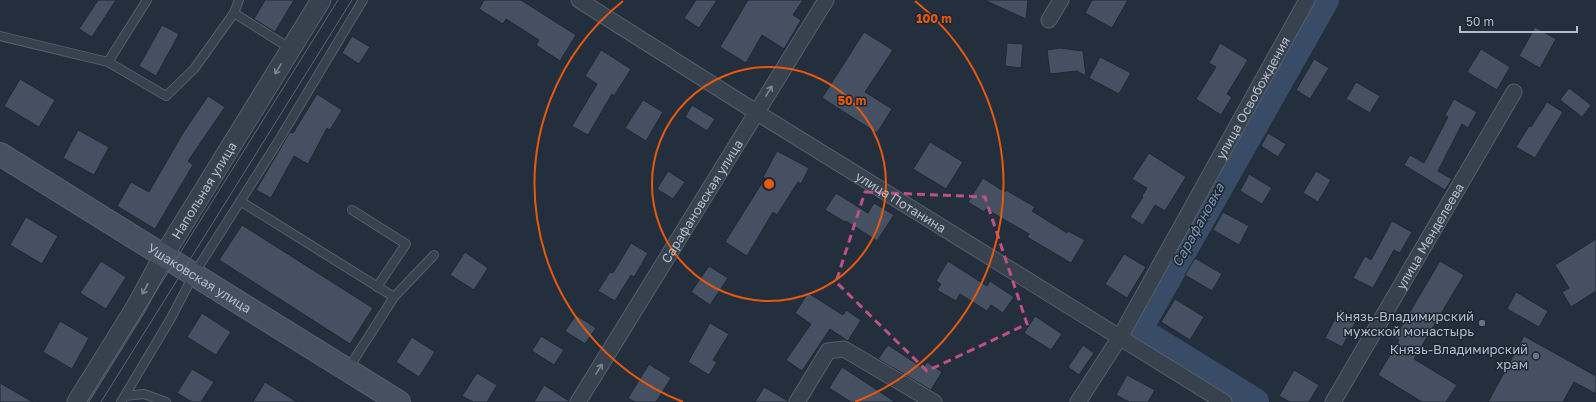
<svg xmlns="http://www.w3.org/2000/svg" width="1596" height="402" viewBox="0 0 1596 402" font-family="'Golos Text',sans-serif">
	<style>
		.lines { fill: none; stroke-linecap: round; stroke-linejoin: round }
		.river { stroke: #394c67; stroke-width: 28 }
		.building { fill: #455162; stroke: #1f2835 }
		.service-casing { stroke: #565f6c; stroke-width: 10 }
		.minor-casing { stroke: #565f6c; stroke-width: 17 }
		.tertiary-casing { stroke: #565f6c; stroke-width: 21 }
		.secondary-casing { stroke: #565f6c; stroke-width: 24 }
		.service { stroke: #38414e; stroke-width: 8 }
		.minor { stroke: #38414e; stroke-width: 15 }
		.tertiary { stroke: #38414e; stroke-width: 19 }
		.secondary { stroke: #465061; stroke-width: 22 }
		.tram { stroke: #5a6575; stroke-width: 1 }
		.oneway { stroke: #7c8592 }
		.marked { fill: none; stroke: #bd5182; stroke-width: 3; stroke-dasharray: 8 5; stroke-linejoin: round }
		.ring { fill: none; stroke: #e8590c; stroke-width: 2 }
		.worship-dot { fill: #6b7280; stroke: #1d2633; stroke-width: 1.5 }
		.labels { text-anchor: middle; stroke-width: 3; stroke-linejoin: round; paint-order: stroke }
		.street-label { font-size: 13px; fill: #b4bcc9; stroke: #1d2633 }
		.poi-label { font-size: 13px; fill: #b4bcc9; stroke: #1d2633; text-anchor: end }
		.water-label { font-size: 14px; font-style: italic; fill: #7c92b1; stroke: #1d2633 }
		.centre { fill: #e8590c; stroke: #1d2633; stroke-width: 2 }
		.ring-label { font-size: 12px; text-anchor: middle; font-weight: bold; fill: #e8590c; stroke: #1d2633; stroke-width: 3; stroke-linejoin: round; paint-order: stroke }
	</style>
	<rect width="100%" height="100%" fill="#242f3e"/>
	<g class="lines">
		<path class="river" d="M1255,402L1138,330L1325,0"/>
	</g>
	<path class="building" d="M98,0H116L92,37L79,29Z
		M265,0H294L275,32L254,19Z
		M484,0H521L576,35L560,61L536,45L539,40L506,19L503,24L479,9Z
		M696,0H717L699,28L684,18Z
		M748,0H803L793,15L801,20L784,49L762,35L746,63L720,47Z
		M984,0H1028L1026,19Z
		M1092,0H1128L1112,28L1085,13Z
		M162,25L179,34L156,76L139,66Z
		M1535,27L1556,39L1540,68L1519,56Z
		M864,32L893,50L865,92L892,109L877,133L822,98Z
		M352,36L370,47L359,64L342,53Z
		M1007,43L1023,44L1021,68L1005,66Z
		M1220,43L1248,60L1227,94L1232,97L1221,115L1196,99L1216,67L1209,63Z
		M1060,48L1083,51L1086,76L1077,71L1050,74L1047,50Z
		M1481,49L1510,67L1497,90L1467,72Z
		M601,50L631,69L614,96L612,94L588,135L572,126L597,84L585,76Z
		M1100,57L1131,73L1119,94L1089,78Z
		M1314,59L1329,68L1310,99L1296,90Z
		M20,79L55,100L39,127L4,106Z
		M1356,82L1380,96L1370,113L1346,99Z
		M1569,88L1591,105L1582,117L1560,100Z
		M317,94L342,110L330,130L327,128L308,164L294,156L271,198L256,190L290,132L293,133Z
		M208,96L225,107L188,161L193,165L155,229L117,206L131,182L149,192L183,133Z
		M1454,99L1477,112L1468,128L1462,124L1438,171L1452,179L1445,190L1404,165L1410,155L1424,163L1448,117L1445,115Z
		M643,100L663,112L646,141L625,128Z
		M1547,102L1563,112L1535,158L1516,147L1529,126L1531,127Z
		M692,105L715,119L707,131L685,117Z
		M78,130L109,147L94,175L63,158Z
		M1268,133L1286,144L1278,157L1261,146Z
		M930,142L963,162L946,189L913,169Z
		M777,151L809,168L801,184L798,182L777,215L773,212L747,256L725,242L765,178L763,177Z
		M1149,153L1186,177L1165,211L1155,205L1143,225L1130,217L1143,197L1142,196L1147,188L1132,179Z
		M668,171L685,182L673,199L657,189Z
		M1316,171L1331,180L1318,202L1303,193Z
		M1249,174L1272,188L1262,204L1240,191Z
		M983,178L1005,192L1006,190L1035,207L1032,211L1067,233L1068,231L1085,240L1071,263L1027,237L1029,234L986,209L984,212L968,202Z
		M836,193L868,213L874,203L894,215L877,241L846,221L845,222L825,210Z
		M1223,212L1249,226L1239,245L1213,230Z
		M26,217L58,236L42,264L10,245Z
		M1392,221L1412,232L1400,253L1394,250L1373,288L1353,278L1365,256L1371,260Z
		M242,225L373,308L350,344L219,260Z
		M1596,239V291L1571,307L1562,292L1569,288L1555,265Z
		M631,243L648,253L634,277L631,275L615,301L598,291L610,272L613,273Z
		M465,252L488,268L474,290L450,275Z
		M1124,254L1146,267L1127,298L1105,284Z
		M1195,258L1222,274L1212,291L1185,275Z
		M101,261L126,277L106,309L80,293Z
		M948,261L987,286L990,281L1014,297L1003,313L991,305L987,311L960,294L956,301L937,290L941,284L936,281Z
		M1440,261L1464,275L1414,359L1457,385L1446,402H1422L1378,375L1399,340L1395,337Z
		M709,266L728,278L710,305L691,292Z
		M1516,292L1548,311L1539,327L1507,309Z
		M808,293L843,315L846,310L861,320L848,341L830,329L802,371L786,360L811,324L795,313Z
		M1175,299L1204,317L1190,340L1161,322Z
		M1340,309L1358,318L1342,347L1325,338Z
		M202,313L231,332L216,355L187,337Z
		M576,315L596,328L585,344L565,331Z
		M1035,316L1062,334L1051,350L1024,333Z
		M60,321L89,338L72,369L43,352Z
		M710,323L729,334L713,360L717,362L709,375L688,362Z
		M541,336L564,350L554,365L532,351Z
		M1524,336L1596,376V394L1574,382L1563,402H1488Z
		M412,337L435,352L419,377L396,362Z
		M888,345L923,368L927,362L942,372L931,390L878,359Z
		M1083,345L1094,353L1079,375L1068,367Z
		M649,364L671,378L656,402H635L628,398Z
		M842,367L868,384L895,402H851L829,388Z
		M192,369L214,382L201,402H192L177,393Z
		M1294,370L1319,385L1309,402H1290L1279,396Z
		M477,373L497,385L487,402H473L462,396Z
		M1127,375L1155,390L1148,402H1129L1116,395Z
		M265,382L297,402H253Z
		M0,383L33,402H0Z
		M544,385L569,401V402H534Z
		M764,387L788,401V402H755Z"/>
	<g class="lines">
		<defs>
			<path id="service" d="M147,0L108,62L166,96L194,69L234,13
				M239,0L234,13L291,49
				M0,36L108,62
				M240,201L394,297L348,369
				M352,210L406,244L377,287
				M394,297L434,255
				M125,396L144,394L166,402
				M121,402L171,318L194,274L276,145L363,0"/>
			<g id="minor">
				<path id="s1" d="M579,0L756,112L1224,402"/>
				<path d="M1049,20L1061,0"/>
				<path id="s2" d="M578,402L826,0"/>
				<path d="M797,402L828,351L844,349L934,402"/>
				<path id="s3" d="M1078,402L1120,337L1307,0"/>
				<path id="s4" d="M1333,402L1514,92"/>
			</g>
			<g id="tertiary">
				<path id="s5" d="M77,402L136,307L164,255L321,0"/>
			</g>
			<g id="secondary">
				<path id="s6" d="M0,154L399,402"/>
			</g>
		</defs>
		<use href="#service" class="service-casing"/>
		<use href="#minor" class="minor-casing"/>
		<use href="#tertiary" class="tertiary-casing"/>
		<use href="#secondary" class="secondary-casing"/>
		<use href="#service" class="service"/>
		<use href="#minor" class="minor"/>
		<use href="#tertiary" class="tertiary"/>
		<use href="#secondary" class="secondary"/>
		<path class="tram" d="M87,402L338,0
			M101,402L352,0"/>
	</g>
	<defs><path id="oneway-shaft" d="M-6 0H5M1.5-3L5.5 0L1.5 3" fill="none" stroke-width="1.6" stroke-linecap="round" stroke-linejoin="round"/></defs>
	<g class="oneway">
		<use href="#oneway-shaft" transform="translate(278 69) rotate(122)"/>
		<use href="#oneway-shaft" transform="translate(769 91) rotate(-58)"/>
		<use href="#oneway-shaft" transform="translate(145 289) rotate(119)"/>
		<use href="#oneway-shaft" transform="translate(599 369) rotate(-58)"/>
	</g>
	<path class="marked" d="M865,192L985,197L1027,324L927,371L836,282Z"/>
	<g class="ring">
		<circle cx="769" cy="184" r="117"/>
		<path d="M683 402A234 234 0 0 1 623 1M915 1A234 234 0 0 1 855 402"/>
	</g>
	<g class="worship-dot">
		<circle cx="1482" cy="323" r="4"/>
		<circle cx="1536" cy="356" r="4"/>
	</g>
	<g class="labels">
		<g class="street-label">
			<text dy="5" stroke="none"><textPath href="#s3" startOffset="351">улица Освобождения</textPath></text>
			<text dy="5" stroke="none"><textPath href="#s5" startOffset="247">Напольная улица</textPath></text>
			<text dy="5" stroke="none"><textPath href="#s2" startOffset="236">Сарафановская улица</textPath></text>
			<text dy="5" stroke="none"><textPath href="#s1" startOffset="380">улица Потанина</textPath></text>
			<text dy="5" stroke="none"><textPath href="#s4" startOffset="192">улица Менделеева</textPath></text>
			<text dy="5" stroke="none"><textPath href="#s6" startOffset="235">Ушаковская улица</textPath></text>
		</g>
		<g class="poi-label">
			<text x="1474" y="321">Князь-Владимирский<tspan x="1474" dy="15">мужской монастырь</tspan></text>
			<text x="1528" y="354">Князь-Владимирский<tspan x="1528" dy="15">храм</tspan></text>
		</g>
		<g class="water-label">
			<text transform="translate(1198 225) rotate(-61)" y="5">Сарафановка</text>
		</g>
	</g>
	<circle cx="769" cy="184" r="6" class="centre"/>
	<g class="ring-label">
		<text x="934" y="23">100 m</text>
		<text x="852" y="105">50 m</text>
	</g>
	<path d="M1460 26v6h117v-6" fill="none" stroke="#b4bcc9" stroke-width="2"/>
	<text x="1466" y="26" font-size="12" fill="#b4bcc9" stroke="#1d2633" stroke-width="3" paint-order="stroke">50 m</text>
</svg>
